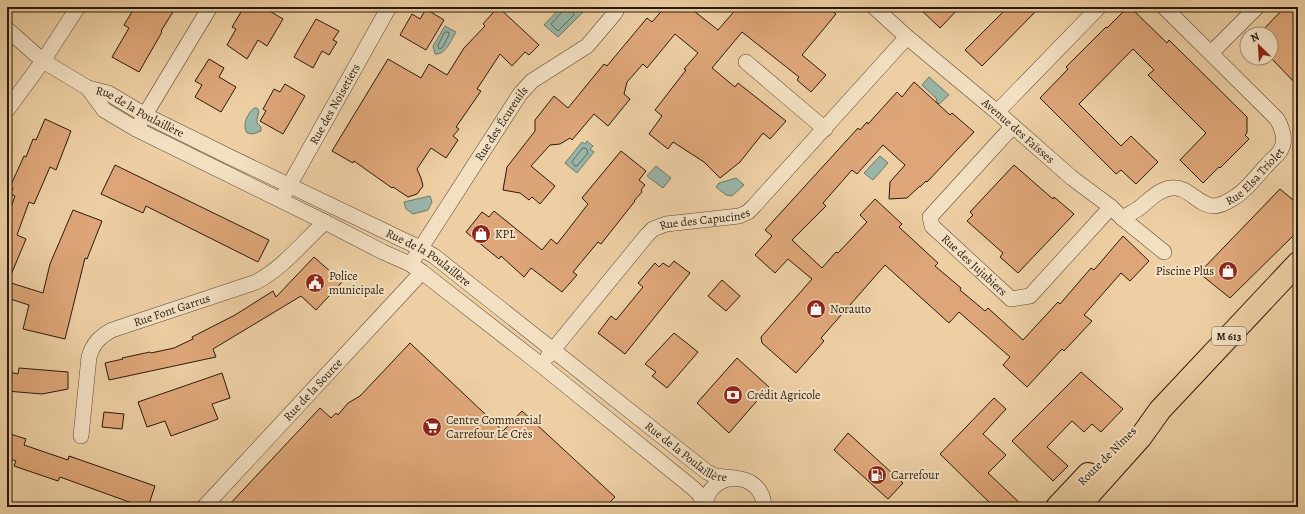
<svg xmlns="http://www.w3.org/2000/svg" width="1305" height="514" viewBox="0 0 1305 514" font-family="Alegreya,serif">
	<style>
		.water { fill: #99b6a8; stroke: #6c786a }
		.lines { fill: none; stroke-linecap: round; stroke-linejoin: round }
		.shore { stroke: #61685a; stroke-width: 1 }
		.building { fill: #dea678; stroke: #291a0d }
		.minor-casing { stroke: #5a4732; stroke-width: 16 }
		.primary-casing { stroke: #291a0d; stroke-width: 24 }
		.minor { stroke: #f3e0c3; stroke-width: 15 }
		.primary { stroke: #edcfa3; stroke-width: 22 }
		.labels { text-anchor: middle; stroke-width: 4; stroke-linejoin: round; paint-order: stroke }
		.shield { fill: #f3e0c3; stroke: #654; stroke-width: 1 }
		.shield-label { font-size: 11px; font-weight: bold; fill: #291a0d }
		.street-label { font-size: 12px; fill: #291a0d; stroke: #f3e0c3 }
		.poi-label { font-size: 12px; fill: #291a0d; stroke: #f3e0c3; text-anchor: start }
	</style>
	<rect width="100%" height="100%" fill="#edcfa3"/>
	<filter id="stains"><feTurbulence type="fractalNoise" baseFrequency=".005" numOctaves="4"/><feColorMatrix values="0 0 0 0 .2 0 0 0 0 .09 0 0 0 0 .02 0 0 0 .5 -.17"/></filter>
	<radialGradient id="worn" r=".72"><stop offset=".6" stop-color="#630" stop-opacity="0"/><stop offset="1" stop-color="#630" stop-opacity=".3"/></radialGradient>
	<path class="water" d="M561,7H572L576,9L579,7L583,12L558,37L544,25Z
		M445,26L456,32C451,40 446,55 435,54L433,46Z
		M929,77L949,95L939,104L937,102L936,98L922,85Z
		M254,108H257L259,111L257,119V123L261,127V131L253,134L247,133C242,125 247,114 254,108Z
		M587,141L593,146L590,149L594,152L577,173L565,163L582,142L585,144Z
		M880,156L888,163L873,180L864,173Z
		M656,166L671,178L663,188L647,176Z
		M736,178L744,185L732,196L726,195L716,187L719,183Z
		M430,196L432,202L428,210L413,214L406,209L404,202Z"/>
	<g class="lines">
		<path class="shore" d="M564,7L563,11L551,24L558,31L574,15L570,7
			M445,32H449V35L442,48L439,49L438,46Z
			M583,148H586L588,153L577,166H575L572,162Z"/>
	</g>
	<path class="building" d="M135,7H176L161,31L162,32L139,72L112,57L129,28L124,25Z
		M244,7H263L283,19L267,46L258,40L247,59L227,45L236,29L232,27Z
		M498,7L539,45L529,55L525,52L512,66L500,54L477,89L481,91L456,127L459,129L453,136L458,140L446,158L431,148L417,169L421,178L423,186L417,194L408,197L393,187L392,188L354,161L353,163L332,151L388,59L421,78L429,64L447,75L464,48L485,26L483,24Z
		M665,7H689L718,30L738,7H827L836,14L802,55L826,75L811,92L797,80L799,77L742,32L712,68L735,87L738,83L786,121L770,139L763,133L740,162L720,178L704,162L673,142L668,149L649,134L662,116L655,110L686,70L684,69L698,53L675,34L647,68L643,64L627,82L624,94L630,99L608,126L594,114L572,140L570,138L560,144L550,145L531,166L555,186L540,204L532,197L529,200L520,193L503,190L507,167L535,131V120L554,96L568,108L604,64L607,66L647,18L652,22Z
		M918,7H960L940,28Z
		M1008,7H1040L982,66L965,50Z
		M1128,7H1130L1167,43L1169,40L1247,117V133L1245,135L1249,139L1220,168L1219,167L1203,183L1180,160L1206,133L1148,75L1154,70L1133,49L1079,104L1121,146L1131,136L1158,162L1136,184L1121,170L1116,174L1040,98L1068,69L1066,67L1106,27L1107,28Z
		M1285,7H1298V86L1271,58V34H1259Z
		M426,9L444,20L426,50L400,35L412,14L420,19Z
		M316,19L339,31L333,40L337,42L329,55L322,51L313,68L294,57Z
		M209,59L224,68L219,77L236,87L221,112L195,97L202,85L195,81Z
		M914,82L950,115L952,113L974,132L927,182L926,181L920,187V186L907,198L889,199L890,182L905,165L883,145L857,174L852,170L823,203L826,206L792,240L822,268L836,252L838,253L867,222L860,215L875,199L902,224L899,227L938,263L935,266L961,288L960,290L985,311L988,308L1023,340L1058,302L1060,304L1091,268L1094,270L1123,236L1149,261L1130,281L1121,273L1084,315L1092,321L1064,351L1062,349L1027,387L1003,365L1010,357L959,312L949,323L885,265L821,338L824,341L796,373L762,343L761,337L812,279L788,259L775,273L755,255L772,236L765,230L858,128L860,130L867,122L868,124L897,92L902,97Z
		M285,84L305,96L283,134L260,121L266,111L263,109L274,89L280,92Z
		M45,119L71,131L56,170L50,167L34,204L29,202L17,235L26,239L8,282L43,293L50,264L73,210L102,221L87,259L85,258L65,339L23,329L29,305L7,298V218L15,196L10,194L13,188L10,187L24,156L26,157L33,139L36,140Z
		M621,151L646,171L639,180L645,185L641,190L642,192L634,201H635L601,244L598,242L573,272L577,275L562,292L531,268L524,277L501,256L499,259L466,232L482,212L489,217L494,211L542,250L551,239L557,244L588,204L582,198Z
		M115,165L269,240L258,262L146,206L143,213L101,194Z
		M1014,165L1053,199L1054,197L1074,214L1018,273L1000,257L1003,253L967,221L973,215L970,212Z
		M1280,189L1298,204V231L1230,298L1199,273Z
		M314,257L342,282L316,310L301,296L213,349L216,357L109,380L105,363L123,359L122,358L150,352L151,353L174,348L193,339L192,337L235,315L273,291L276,297Z
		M674,261L690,273L625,354L598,333L611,316L616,320L643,287L638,283L655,263L659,267L663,263L669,267Z
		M722,280L740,296L726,311L708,296Z
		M674,333L698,352L667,388L652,376L656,372L645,364Z
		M410,343L503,431L522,411L615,497L605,507H227L320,408L331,418L336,413L338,415L348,403L360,396Z
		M737,358L769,387L729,433L697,403Z
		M19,368L68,372V389L42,394L7,391L9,372L18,374Z
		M1081,372L1123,409L1101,432L1092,424L1084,432L1072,421L1047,447L1068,466L1053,481L1012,441Z
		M222,373L230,398L212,404L218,419L171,436L165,421L147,427L138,402Z
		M994,398L1006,409L983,434L1006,455L988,473L1024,507H994L940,454Z
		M104,412L124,414L122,429L102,427Z
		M7,433L26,439L24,445L68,460L69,456L155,486L148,507H143L60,477L58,481L14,466L16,461L7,458Z
		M848,433L903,483L888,499L834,450Z"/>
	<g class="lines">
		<defs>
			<g id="minor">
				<path id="s1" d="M874,7L907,37L997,112L1072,178L1111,207L1122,218L1164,252"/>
				<path id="s2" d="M7,29L43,61L88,88L108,93L145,115L230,157L420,248L434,256L707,472L715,476L735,478"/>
				<path d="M1211,53L1257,7"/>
				<path d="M746,62L825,129"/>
				<path d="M88,88L104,110L136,129L325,222L383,252L410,264L422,272L541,365L693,488L700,495L704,505"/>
				<path d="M7,110L43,61L78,7"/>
				<path d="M997,112L1099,7"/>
				<path d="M140,123L210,7"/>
				<path id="s3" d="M1013,126L930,217L932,226L1011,299L1030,296L1111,207"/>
				<path id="s4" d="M285,193L389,7"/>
				<path id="s5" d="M1122,218C1127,215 1133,212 1138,209C1149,201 1157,190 1171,188C1189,186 1196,204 1213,206C1220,206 1229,201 1235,197C1247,190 1258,174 1268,164C1271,160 1277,156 1280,151C1287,141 1282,128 1277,119L1164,7"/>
				<path id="s6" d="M415,257L520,94L532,81L587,46L615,13L618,7"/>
				<path id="s7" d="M548,356L647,235L653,229L666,224L739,216L748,212L754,206L907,37"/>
				<path id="s8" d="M81,436L89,357C93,344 99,337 112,330L256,282C283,268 303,242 325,222"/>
				<path id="s9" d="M204,507L422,272"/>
				<path d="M705,507C707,469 763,469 764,507"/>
			</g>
			<path id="primary" d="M1057,507L1088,474
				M1078,507L1140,438L1160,410L1298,263"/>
		</defs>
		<use href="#minor" class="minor-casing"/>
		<use href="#primary" class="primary-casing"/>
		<use href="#minor" class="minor"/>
		<use href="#primary" class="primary"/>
	</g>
	<defs>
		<symbol id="shop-disc" viewBox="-11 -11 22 22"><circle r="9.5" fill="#8f2418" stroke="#f3e0c3"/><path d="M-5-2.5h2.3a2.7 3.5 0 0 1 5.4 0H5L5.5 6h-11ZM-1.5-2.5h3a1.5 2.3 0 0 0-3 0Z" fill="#fff"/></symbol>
		<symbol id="civic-disc" viewBox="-11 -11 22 22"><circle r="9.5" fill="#8f2418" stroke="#f3e0c3"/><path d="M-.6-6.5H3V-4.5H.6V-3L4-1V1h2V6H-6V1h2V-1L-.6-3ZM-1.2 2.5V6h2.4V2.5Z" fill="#fff"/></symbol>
		<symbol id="bank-disc" viewBox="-11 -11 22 22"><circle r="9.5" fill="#8f2418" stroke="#f3e0c3"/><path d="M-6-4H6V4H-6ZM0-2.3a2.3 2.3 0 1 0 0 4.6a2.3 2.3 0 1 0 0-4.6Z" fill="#fff"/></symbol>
		<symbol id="supermarket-disc" viewBox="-11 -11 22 22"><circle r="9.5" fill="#8f2418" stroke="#f3e0c3"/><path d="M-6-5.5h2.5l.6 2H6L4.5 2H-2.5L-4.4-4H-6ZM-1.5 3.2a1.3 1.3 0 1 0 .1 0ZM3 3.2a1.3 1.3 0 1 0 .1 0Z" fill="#fff"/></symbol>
		<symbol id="fuel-disc" viewBox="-11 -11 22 22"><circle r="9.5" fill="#8f2418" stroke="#f3e0c3"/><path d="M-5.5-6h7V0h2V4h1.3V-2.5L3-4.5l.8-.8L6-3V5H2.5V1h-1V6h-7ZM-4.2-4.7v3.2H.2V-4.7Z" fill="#fff"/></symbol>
	</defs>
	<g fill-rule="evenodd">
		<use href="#shop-disc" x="470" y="223" width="22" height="22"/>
		<use href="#shop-disc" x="1217" y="260" width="22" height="22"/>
		<use href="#civic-disc" x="304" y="272" width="22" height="22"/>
		<use href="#shop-disc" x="805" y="298" width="22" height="22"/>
		<use href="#bank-disc" x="722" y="384" width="22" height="22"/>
		<use href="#supermarket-disc" x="421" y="416" width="22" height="22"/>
		<use href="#fuel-disc" x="866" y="464" width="22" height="22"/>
	</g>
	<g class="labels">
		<rect class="shield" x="1212" y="327" width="34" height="18" rx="3"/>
		<g class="shield-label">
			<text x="1229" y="340">M 613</text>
		</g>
		<g class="street-label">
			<text dy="4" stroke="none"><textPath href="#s4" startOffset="102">Rue des Noisetiers</textPath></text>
			<text dy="4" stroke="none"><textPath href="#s2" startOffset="158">Rue de la Poulaillère</textPath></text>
			<text dy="4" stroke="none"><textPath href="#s6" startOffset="159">Rue des Écureuils</textPath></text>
			<text dy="4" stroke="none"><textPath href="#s1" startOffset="190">Avenue des Faïsses</textPath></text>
			<text dy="4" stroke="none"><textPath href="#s5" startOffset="157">Rue Elsa Triolet</textPath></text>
			<text dy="4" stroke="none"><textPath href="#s7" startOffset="218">Rue des Capucines</textPath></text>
			<text dy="4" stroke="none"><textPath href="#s2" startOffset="482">Rue de la Poulaillère</textPath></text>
			<text dy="4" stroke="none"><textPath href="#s3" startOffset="190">Rue des Jujubiers</textPath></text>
			<text dy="4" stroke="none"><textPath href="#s8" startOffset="179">Rue Font Garrus</textPath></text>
			<text dy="4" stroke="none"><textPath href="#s9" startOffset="160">Rue de la Source</textPath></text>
			<text dy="4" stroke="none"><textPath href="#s2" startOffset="806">Rue de la Poulaillère</textPath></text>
			<text transform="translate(1107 456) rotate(-45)" y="4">Route de Nîmes</text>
		</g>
		<g class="poi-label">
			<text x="495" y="238">KPL</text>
			<text x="1214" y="275" text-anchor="end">Piscine Plus</text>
			<text x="329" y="280">Police<tspan x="329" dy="14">municipale</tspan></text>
			<text x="830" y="313">Norauto</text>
			<text x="747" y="399">Crédit Agricole</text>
			<text x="446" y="424">Centre Commercial<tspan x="446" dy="14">Carrefour Le Crès</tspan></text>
			<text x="891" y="479">Carrefour</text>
		</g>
	</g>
	<rect width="1305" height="514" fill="none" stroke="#edcfa3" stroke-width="24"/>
	<rect x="8" y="8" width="1289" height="498" fill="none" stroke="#291a0d" stroke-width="2"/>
	<rect x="12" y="12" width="1281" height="490" fill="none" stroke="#291a0d"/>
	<g transform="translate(1259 46) rotate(335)"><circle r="19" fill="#f3e0c3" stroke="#a2917a"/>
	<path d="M0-3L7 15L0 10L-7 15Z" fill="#8f2418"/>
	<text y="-6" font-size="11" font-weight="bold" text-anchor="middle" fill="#291a0d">N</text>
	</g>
	<rect width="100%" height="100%" filter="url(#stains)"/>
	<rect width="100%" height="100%" fill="url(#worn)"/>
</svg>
